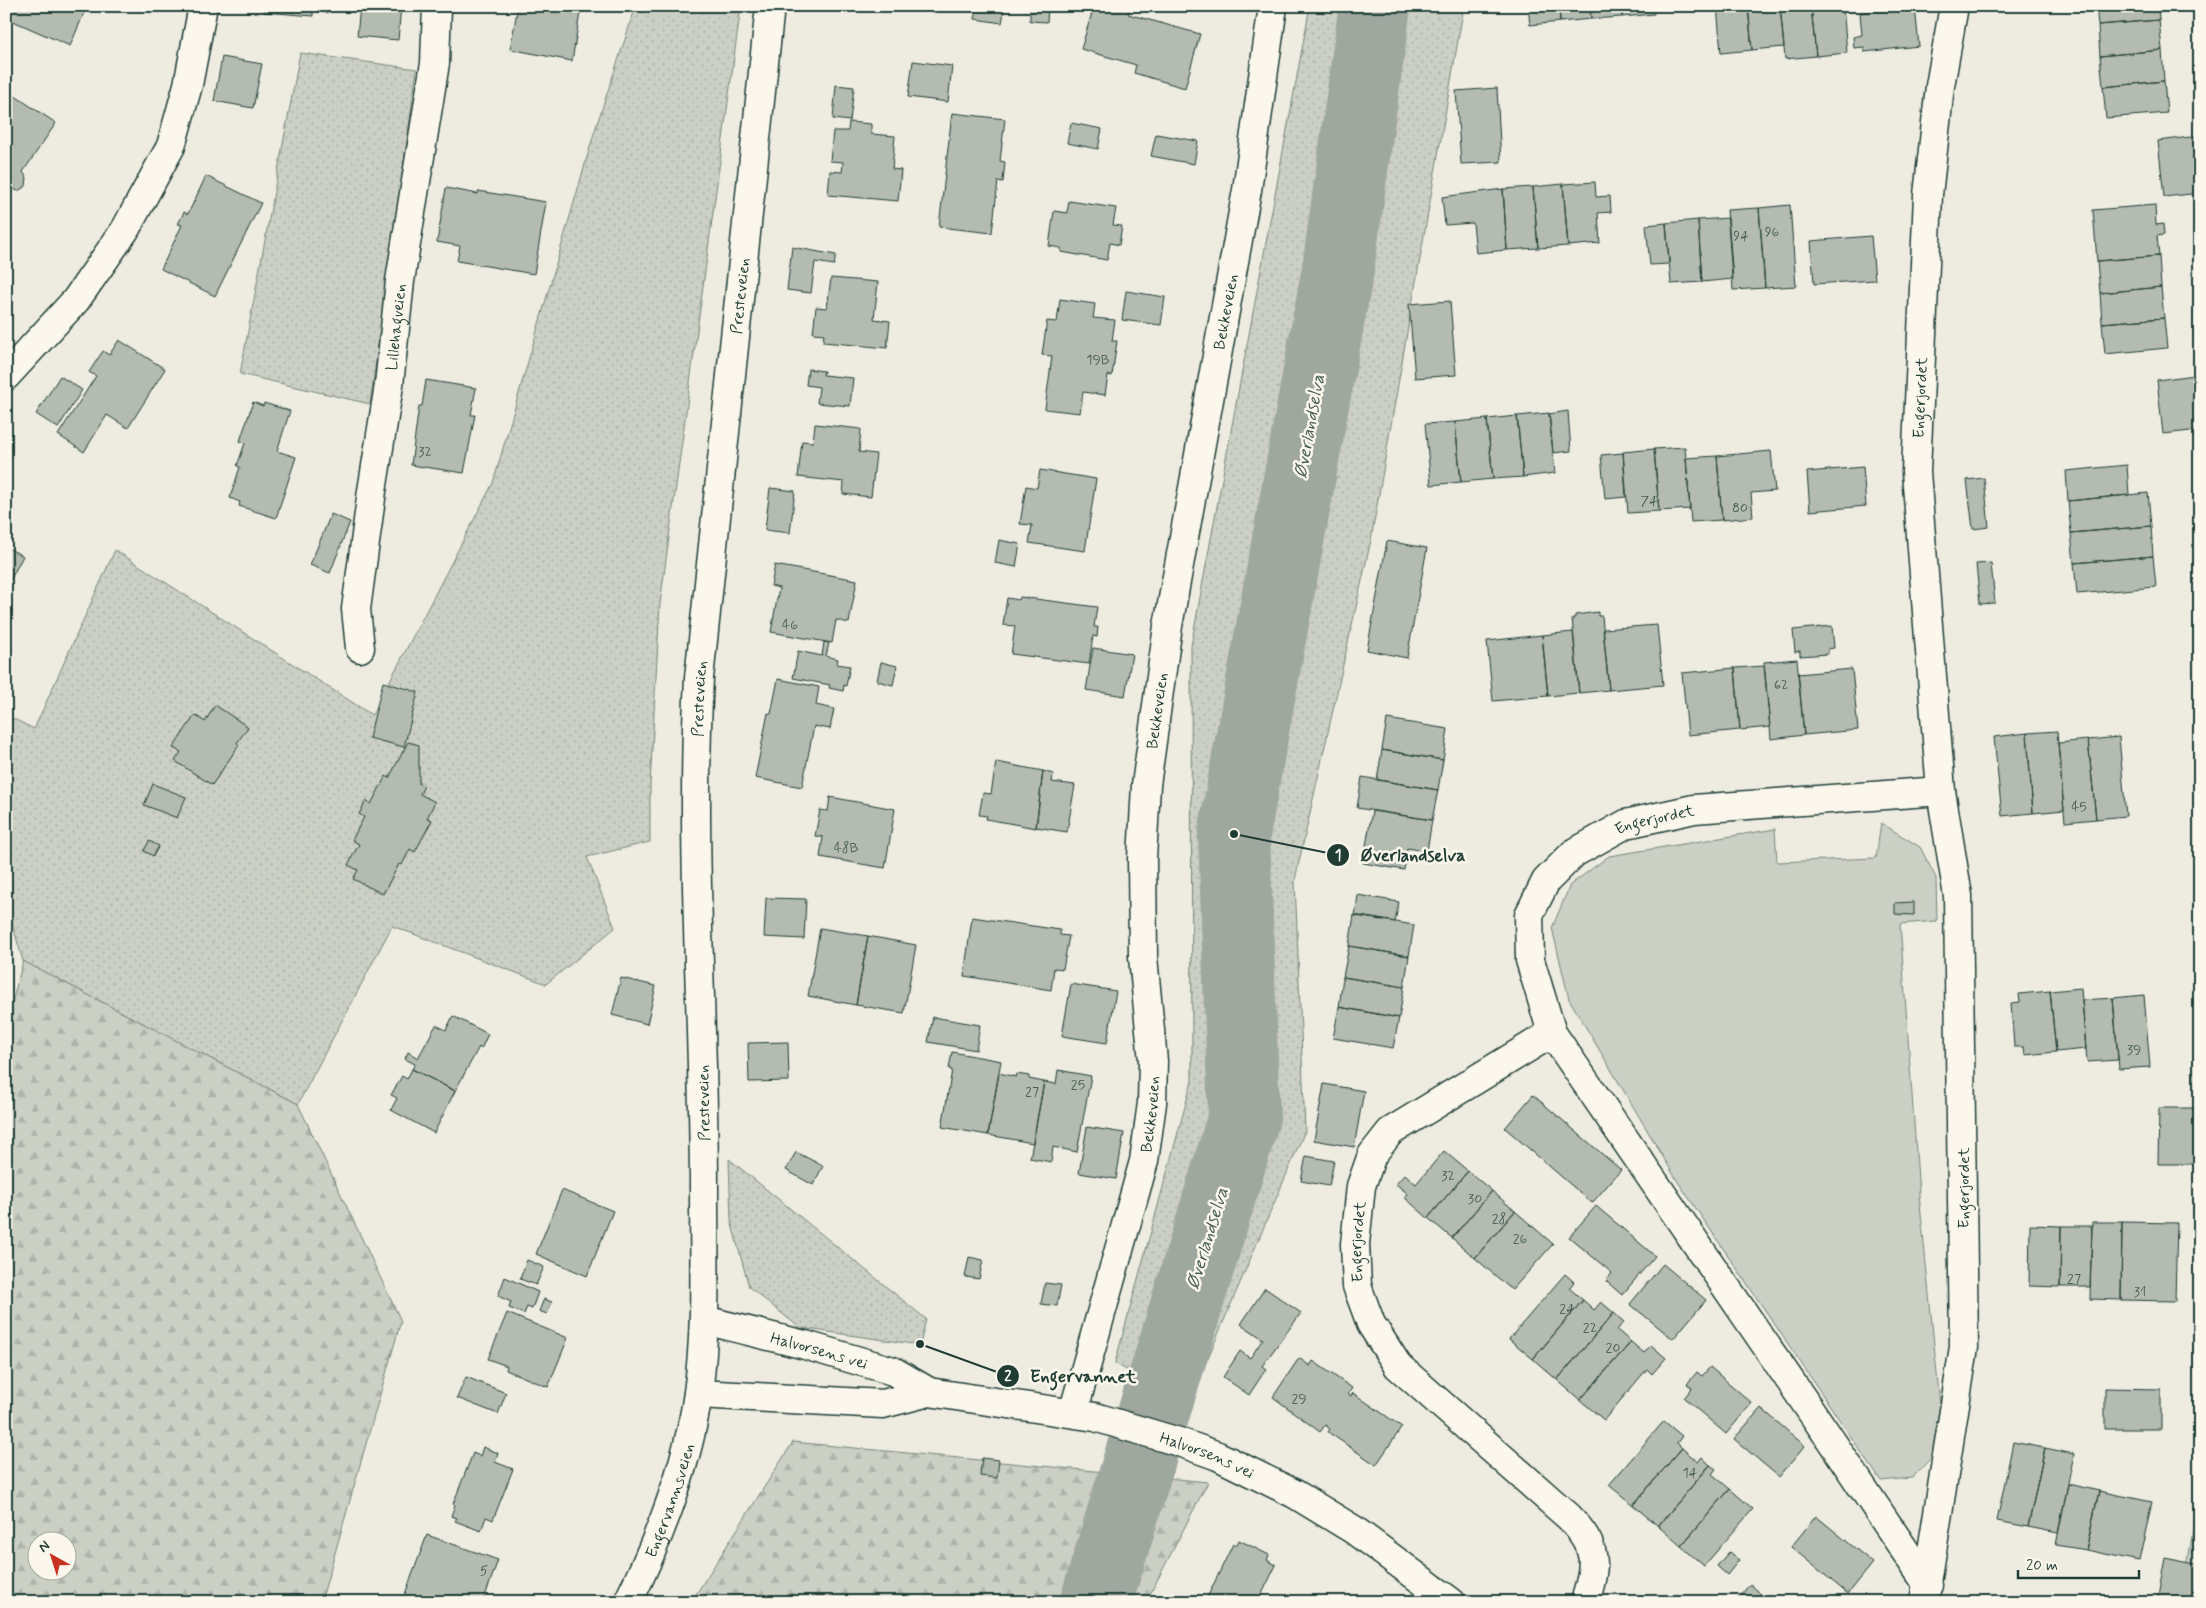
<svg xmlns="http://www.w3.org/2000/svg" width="2206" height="1608" viewBox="0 0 2206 1608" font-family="Mynerve,sans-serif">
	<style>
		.grass { fill: url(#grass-dots); stroke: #75867c }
		.forest { fill: url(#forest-firs); stroke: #75867c; fill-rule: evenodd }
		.green { fill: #cbcfc4; stroke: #75867c }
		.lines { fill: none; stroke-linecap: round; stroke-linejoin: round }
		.river { stroke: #9fa89f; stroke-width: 72 }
		.building { fill: #b4bbb0; stroke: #1f3d34 }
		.street-casing { stroke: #1f3d34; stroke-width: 31 }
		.secondary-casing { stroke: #1f3d34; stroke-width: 31 }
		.street { stroke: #fbf7ec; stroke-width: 28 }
		.secondary { stroke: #fbf7ec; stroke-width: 28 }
		.labels { text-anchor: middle; stroke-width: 5; stroke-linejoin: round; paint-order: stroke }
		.number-label { font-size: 14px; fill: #445c53 }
		.street-label { font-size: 16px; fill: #1f3d34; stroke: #fbf7ec }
		.water-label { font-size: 18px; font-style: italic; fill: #455d54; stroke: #fbf7ec }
		.leader { fill: none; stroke: #1f3d34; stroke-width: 2 }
		.callout-dot { fill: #1f3d34; stroke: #fbf7ec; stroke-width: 2 }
		.mark-label { font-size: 15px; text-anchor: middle; font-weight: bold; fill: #fff }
		.callout-label { font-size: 18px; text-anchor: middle; font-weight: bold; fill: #1f3d34; stroke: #fbf7ec; stroke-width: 5; stroke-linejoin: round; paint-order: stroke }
	</style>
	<defs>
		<pattern id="grass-dots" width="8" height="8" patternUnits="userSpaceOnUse" patternTransform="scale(1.25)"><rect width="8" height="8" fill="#cbcfc4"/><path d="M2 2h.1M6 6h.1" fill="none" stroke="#aeb3a9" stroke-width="1.8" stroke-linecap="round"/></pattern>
		<pattern id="forest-firs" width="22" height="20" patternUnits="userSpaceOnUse" patternTransform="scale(1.25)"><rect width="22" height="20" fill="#cbcfc4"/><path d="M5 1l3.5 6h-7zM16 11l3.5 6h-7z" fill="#aeb3a9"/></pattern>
	</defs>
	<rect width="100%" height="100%" fill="#eeece1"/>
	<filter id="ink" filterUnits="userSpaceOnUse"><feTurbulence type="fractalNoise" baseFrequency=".02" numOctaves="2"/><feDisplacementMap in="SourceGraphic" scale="10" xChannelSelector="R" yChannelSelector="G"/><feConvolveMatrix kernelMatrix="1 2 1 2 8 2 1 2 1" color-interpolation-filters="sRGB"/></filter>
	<g filter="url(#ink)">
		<path class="grass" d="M636,6H741L660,604L650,786V842L587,857L615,928L546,984L392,926L298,1104L23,961L6,902V715L34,729L115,550L372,715L493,483L594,133Z
			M1310,6H1464L1371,540L1295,880L1305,1131L1187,1407L1115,1363L1192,1081L1191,646Z
			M300,53L417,69L370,404L240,374Z
			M729,1159L926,1319L920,1345L800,1328L749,1287L731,1221Z
			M2200,1489V1602H2181Z"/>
		<path class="forest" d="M23,961L298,1104L401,1321L321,1602H6V1026ZM38,1540H68V1570H38Z
			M793,1442L1208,1482L1146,1602H691Z"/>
		<path class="green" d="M1881,823L1920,847L1936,878L1937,921L1900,924L1919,1194L1940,1404L1932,1457L1912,1478L1881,1481L1678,1182L1569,999L1552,928L1570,885L1609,856L1775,829L1777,862L1876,858Z"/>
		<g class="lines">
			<path class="river" d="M1096,1602L1244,1117L1234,834L1338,269L1375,6"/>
		</g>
		<path class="building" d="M6,6H87L70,46L6,18Z
			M265,6H328L327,13L313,11V16L264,12Z
			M360,6H401L398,40L357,36Z
			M518,6L581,7L572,61L510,49Z
			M977,6H1005L1002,23L975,19Z
			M1030,6H1048L1047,22L1030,21Z
			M1094,6H1131L1128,14L1200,34L1185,88L1134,73L1136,65L1081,49Z
			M1528,6H1559L1560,22L1530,25Z
			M1559,6H1590L1591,19L1560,22Z
			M1590,6H1622V17L1591,19Z
			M1622,6H1653L1654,14L1622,17Z
			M1717,6H1748L1752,50L1721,53Z
			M1748,6H1780L1784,47L1752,50Z
			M1780,6H1811L1816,56L1785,59Z
			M1811,6H1843L1847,53L1816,56Z
			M2096,6H2158L2159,20L2098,25Z
			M1915,7L1919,46L1864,52V47L1854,48L1853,37L1862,35L1860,13Z
			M2159,20L2162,50L2100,56L2098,25Z
			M2162,50L2164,81L2103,87L2100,56Z
			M222,57L262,64L253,108L214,101Z
			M913,61L952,66L948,102L908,97Z
			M2164,81L2167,113L2106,118L2103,87Z
			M836,85L854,87L850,121L833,119Z
			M1497,88L1501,162L1461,164L1456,91Z
			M12,94L56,123L23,172L27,178L26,186L18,191L6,186V103Z
			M952,113L1005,119L1000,161L1005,162L1003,182L998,181L992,233L939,227Z
			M849,122L871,124V134L895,136L892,169L901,170L898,201L828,195L830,171L842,172L843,162L830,161L833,131H848Z
			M1071,123L1102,129L1098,149L1067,143Z
			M1156,134L1198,141L1194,164L1151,156Z
			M2198,136L2200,138V193L2164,197L2158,141Z
			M206,176L261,203L215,296L161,269L182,225L178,224L184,212L188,214Z
			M1595,182L1596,197L1610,196L1611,212L1598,213L1600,243L1568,246L1563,184Z
			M1563,184L1568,246L1538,248L1533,187Z
			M1533,187L1538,248L1507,250L1503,189Z
			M446,188L478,194V191L546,202L534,274L457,261L460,246L437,242Z
			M1503,189L1507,250L1476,253L1473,223L1445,225L1442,197Z
			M1069,201L1116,208L1113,225L1122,226L1119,245L1110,243L1107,260L1061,252V248L1049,246L1054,211L1067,213Z
			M1790,205L1796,286L1765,288L1759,208Z
			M2155,205L2156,225L2163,224L2164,235L2157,236L2159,256L2097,261L2093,210Z
			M1759,208L1765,288L1733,290L1727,210Z
			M1728,218L1733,279L1702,282L1698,220Z
			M1698,220L1702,282L1671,284L1666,223Z
			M1666,223L1669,264L1650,265L1646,225Z
			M1871,236L1875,280L1814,284L1811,241Z
			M792,247L836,255L834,265L815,262L811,293L787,290Z
			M2159,256L2161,287L2100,293L2097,261Z
			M831,278L878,282L874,319L890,321L887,348L823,342L824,334L813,333L816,307L827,308Z
			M2161,287L2164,318L2102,323L2100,293Z
			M1126,291L1165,297L1161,325L1122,320Z
			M1060,299L1095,304L1093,318L1115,320L1112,341H1117L1112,376L1108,375L1105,395L1083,392L1080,413L1045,409L1052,356L1042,355L1047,321L1057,322Z
			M1450,301L1456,375L1415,378L1409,304Z
			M2164,318L2167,348L2105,354L2102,323Z
			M119,340L165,369L128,428L107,415L84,452L58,435L96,376L89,372L103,351L109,355Z
			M808,369L824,371L823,375L853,378L850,406L817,403L819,387L806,385Z
			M2195,375L2200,411V430L2163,434L2157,380Z
			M60,376L82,390L58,428L36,414Z
			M426,380L476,388L471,415H475L464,473L411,465L419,406H422Z
			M253,402L263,406L264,403L290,411L277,451L296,457L276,518L239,506L240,502L230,498L240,467L237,466L245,443L240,441Z
			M1568,411L1571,451L1553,453L1549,414Z
			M1549,413L1555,473L1523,477L1517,416Z
			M1517,416L1523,477L1493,479L1487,419Z
			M1487,419L1493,479L1461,482L1455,422Z
			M1455,422L1461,482L1431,485L1425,424Z
			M815,424L861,429L859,452L876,454L871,497L843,494L844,482L798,477L802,441L813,442Z
			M1685,447L1690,509L1659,511L1654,449Z
			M1654,449L1659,511L1628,513L1623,452Z
			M1771,451L1775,491L1751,493L1753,517L1722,520L1717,456Z
			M1623,453L1626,497L1605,499L1601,455Z
			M1717,456L1722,520L1691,522L1686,458Z
			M2127,465L2129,495L2068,501L2066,471Z
			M1863,467L1866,506L1810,511L1807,472Z
			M1040,470L1096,479L1085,551L1029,543L1032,525L1020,524L1026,486L1037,488Z
			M1984,478L1989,527L1973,529L1967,480Z
			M770,488L795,491L790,533L765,530Z
			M2148,493L2151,526L2071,533L2068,501Z
			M331,514L350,522L330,573L310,565Z
			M2151,526L2153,556L2074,563L2071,533Z
			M999,540L1020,544L1016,567L995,563Z
			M1387,541L1427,548L1407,658L1367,650Z
			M6,547L23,556L6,588Z
			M2153,556L2156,587L2077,594L2074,563Z
			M1991,563L1995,603L1980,604L1976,564Z
			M775,565L857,580L849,623L836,620L832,643L771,632L779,588L771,586Z
			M1020,597L1097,607L1094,627H1098L1097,637L1093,636L1089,664L1011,654L1015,626L1003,625L1007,598L1019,600Z
			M1598,612V616H1602L1609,690L1579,693L1572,618H1575V615Z
			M1657,625L1663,685L1609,690L1603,629Z
			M1832,626L1834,648L1828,649V654L1800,656V651L1795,652L1793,630Z
			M1573,632L1579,693L1548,696L1542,635Z
			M1542,635L1548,696L1493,701L1487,641Z
			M824,642L829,643L826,656L838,659L837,664L850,666L846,686L844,685L843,691L829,688L830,685L793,678L798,651L822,656Z
			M1093,648L1132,654L1125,696L1086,690Z
			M1797,659L1804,735L1771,739L1764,662Z
			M881,662L897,666L893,685L877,681Z
			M1764,666L1770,727L1740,730L1735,668Z
			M1735,668L1740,730L1688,735L1682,673Z
			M1852,669L1858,730L1804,735L1798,674Z
			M778,679L819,687L816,705L834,709L830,729L814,726L802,787L755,778L768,713L771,714Z
			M383,682L418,692L404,747L369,738Z
			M215,705L248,727L237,743L239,745L212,785L175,761L181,752L173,748L195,715L205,722Z
			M1387,719L1448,729L1443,760L1382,750Z
			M2057,731L2064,810L2033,813L2027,733Z
			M2027,733L2033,813L2002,816L1994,737Z
			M2119,737L2126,816L2096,819L2088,740Z
			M2088,740L2096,819L2065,822L2058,743Z
			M408,742L419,745V784L424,786L420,794L435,802L427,818L432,820L415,852L410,849L402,865L399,864L383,894L353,879L358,870L348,865L359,844L352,840L364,817L359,814L366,801L371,804L386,776L389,778Z
			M1382,750L1443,760L1438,790L1377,780Z
			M996,762L1043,771L1036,828L986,819L987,816L979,815L983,793L991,794Z
			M1043,771L1053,774L1052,782L1075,785L1067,832L1036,827Z
			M1362,777L1438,790L1432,820L1357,808Z
			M153,784L186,797L177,818L144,805Z
			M830,797L895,809L885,868L820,857L823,837L815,836L820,810L828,811Z
			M1372,811L1432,820L1427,851L1407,848L1404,870L1363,863Z
			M149,841L159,846L153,856L144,851Z
			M1358,895L1399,902L1395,922L1355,916Z
			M766,898L806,899L804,939L764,937Z
			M1914,902V915L1895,914V903Z
			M1354,915L1414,925L1409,956L1349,946Z
			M972,917L1060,930V935L1069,936L1063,969L1054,968L1051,990L964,976Z
			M820,928L868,936L856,1005L808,996Z
			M868,936L916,945L904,1013L856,1005Z
			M1349,946L1409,956L1404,987L1343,977Z
			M1343,977L1404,987L1399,1018L1339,1007Z
			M621,978L656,986L647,1024L612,1015Z
			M1071,984L1116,991L1107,1043L1062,1036Z
			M2081,988L2086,1049L2056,1052L2050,991Z
			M2050,991L2056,1052L2025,1055L2024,1047H2014L2011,1003L2020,1002L2019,994Z
			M2144,995L2150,1067L2119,1069L2113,998Z
			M2113,998L2118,1060L2087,1062L2082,1000Z
			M1339,1007L1399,1018L1393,1048L1333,1038Z
			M453,1016L488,1034L481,1049L479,1047L455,1091L412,1069L415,1064L405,1059L408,1052L418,1058L436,1025L446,1030Z
			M933,1017L980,1025L976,1050L928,1042Z
			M788,1042L789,1081L749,1082L748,1043Z
			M952,1052L1001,1061L988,1135L942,1127L952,1070L949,1069Z
			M412,1069L455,1091L434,1133L391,1110L397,1098L391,1095L402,1076L407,1079Z
			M1058,1070L1091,1076L1077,1152L1053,1147L1051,1162L1030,1158L1044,1082L1056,1084Z
			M999,1073L1016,1077L1017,1074L1029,1076V1079L1044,1082L1033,1143L988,1135Z
			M1324,1084L1364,1091L1354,1147L1314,1140Z
			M1533,1095L1621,1170L1592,1203L1505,1128Z
			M2159,1108H2197V1145H2200V1164H2158Z
			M1087,1127L1124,1133L1116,1179L1079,1173Z
			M1444,1151L1468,1171L1428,1218L1404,1197L1408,1194L1396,1184L1405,1174L1416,1184Z
			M796,1152L823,1166L813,1185L786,1170Z
			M1306,1156L1334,1161L1329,1186L1301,1181Z
			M1468,1171L1492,1191L1452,1238L1428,1218Z
			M562,1190L613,1211L587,1276L536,1254Z
			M1492,1191L1515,1211L1475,1258L1452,1238Z
			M1596,1206L1655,1256L1622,1295L1606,1281L1612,1273L1569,1237Z
			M1515,1211L1553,1244L1512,1290L1475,1258Z
			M2092,1222H2122L2121,1300L2090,1299Z
			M2122,1222L2177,1223L2175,1301L2121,1300Z
			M2030,1225L2061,1226L2060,1287L2029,1286Z
			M2061,1226H2092L2090,1287H2060Z
			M969,1257L983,1260L979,1279L965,1277Z
			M527,1260L544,1267L536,1285L520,1279Z
			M1663,1264L1706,1300L1673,1339L1630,1304Z
			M1565,1274L1574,1282L1569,1288L1583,1300L1533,1359L1509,1339Z
			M505,1277L538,1292L532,1309L527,1307L524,1314L509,1308L511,1302L498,1296Z
			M1045,1283L1061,1285L1057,1306L1041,1304Z
			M1265,1288L1301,1313L1262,1366L1266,1369L1249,1395L1223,1377L1240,1351L1250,1358L1263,1339L1241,1324Z
			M544,1299L552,1302L547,1314L539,1311Z
			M1583,1300L1594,1310L1601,1302L1614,1313L1557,1380L1533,1359Z
			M507,1313L568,1338L548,1387L506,1370L507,1366L488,1359Z
			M1614,1313L1624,1322L1617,1330L1631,1342L1580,1400L1557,1380Z
			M1631,1342L1644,1353L1651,1345L1666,1358L1652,1374L1647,1369L1604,1420L1580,1400Z
			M1299,1358L1310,1366L1313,1361L1352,1388L1348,1394L1351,1396L1353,1393L1402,1427L1376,1465L1328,1432L1330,1429L1325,1425L1320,1432L1273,1397Z
			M1710,1367L1752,1403L1726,1434L1684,1398L1692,1388L1687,1384L1697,1372L1702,1376Z
			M466,1377L506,1393L498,1414L457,1398Z
			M2105,1388L2161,1389V1429H2105Z
			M1761,1408L1805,1446L1779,1477L1734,1439Z
			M1664,1421L1682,1436L1677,1443L1682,1448L1633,1505L1609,1485Z
			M2013,1442L2045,1448L2028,1527L1997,1521Z
			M483,1447L498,1453L495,1462L513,1469L493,1520L486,1517L481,1531L455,1521L457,1518L451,1516L455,1505L453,1504L473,1453L480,1456Z
			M1682,1448L1698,1462L1702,1457L1710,1465L1658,1526L1633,1505Z
			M2045,1448L2074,1454L2058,1533L2028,1527Z
			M982,1458L999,1460L997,1478L980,1476Z
			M1710,1465L1716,1469L1712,1474L1730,1489L1681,1546L1658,1526Z
			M2068,1484L2099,1491L2086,1550L2056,1545Z
			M1730,1489L1753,1509L1704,1566L1681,1546Z
			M2099,1491L2152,1502L2139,1561L2086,1550Z
			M1816,1516L1873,1563L1848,1594L1791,1547Z
			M427,1535L498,1560L483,1602H402Z
			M1239,1540L1269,1555L1267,1560L1276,1565L1258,1602H1205L1233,1544L1236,1546Z
			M1729,1552L1739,1560L1727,1575L1717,1566Z
			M2165,1558L2200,1565L2198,1602H2157Z
			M1750,1584L1770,1602H1735Z"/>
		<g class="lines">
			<defs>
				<g id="street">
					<path d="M6,376L76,300L125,230L171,146L188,85L203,6"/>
					<path id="s1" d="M360,648L356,609L372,491L389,385L400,281L435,63L437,6"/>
					<path d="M1552,1033L1826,1433L1928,1585"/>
					<path id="s2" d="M704,1320L805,1345L893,1371L929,1392"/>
					<path id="s3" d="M698,1394L883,1404L929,1392L1095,1417L1179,1442L1218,1456L1295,1494L1354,1530L1451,1602"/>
					<path id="s4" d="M1073,1413L1144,1161L1152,1103L1153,1061L1143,957L1142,859L1146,785L1168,626L1247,190L1273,6"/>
					<path id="s5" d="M1585,1602C1597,1563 1598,1548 1569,1517L1398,1366L1371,1324L1357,1286L1355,1244L1361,1186L1372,1155L1390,1132L1552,1033L1530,960L1529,915L1546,881L1574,853L1626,824L1694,809L1941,791"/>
					<path id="s6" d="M1924,1602L1964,1347L1958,896L1941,791L1916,472L1928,195L1940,86L1954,6"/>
				</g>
				<g id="secondary">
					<path id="s7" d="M628,1602C660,1537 688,1465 698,1393C707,1326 704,1258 704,1191C704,1020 690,848 699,678L770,6"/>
				</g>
			</defs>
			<use href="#street" class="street-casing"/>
			<use href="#secondary" class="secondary-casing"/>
			<use href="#street" class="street"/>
			<use href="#secondary" class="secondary"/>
		</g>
	</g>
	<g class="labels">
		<g class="number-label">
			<text x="1772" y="236">96</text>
			<text x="1741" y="240">94</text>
			<text x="1098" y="364">19B</text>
			<text x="425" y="456">32</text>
			<text x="1649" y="505">74</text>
			<text x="1740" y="512">80</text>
			<text x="790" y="629">46</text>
			<text x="1781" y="689">62</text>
			<text x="2079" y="811">45</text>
			<text x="846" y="852">48B</text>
			<text x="2134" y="1054">39</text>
			<text x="1078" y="1089">25</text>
			<text x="1032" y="1096">27</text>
			<text x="1448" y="1180">32</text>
			<text x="1475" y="1203">30</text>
			<text x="1499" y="1223">28</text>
			<text x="1520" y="1243">26</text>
			<text x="2074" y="1283">27</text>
			<text x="2140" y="1296">31</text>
			<text x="1567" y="1313">24</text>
			<text x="1590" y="1332">22</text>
			<text x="1613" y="1352">20</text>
			<text x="1299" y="1403">29</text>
			<text x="1690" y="1477">14</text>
			<text x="484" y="1575">5</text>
		</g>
		<g class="street-label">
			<text dy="6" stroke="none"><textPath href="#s7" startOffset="1321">Presteveien</textPath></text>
			<text dy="6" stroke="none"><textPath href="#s4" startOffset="1119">Bekkeveien</textPath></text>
			<text dy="6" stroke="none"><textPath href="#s1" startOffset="324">Lillehagveien</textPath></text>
			<text dy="6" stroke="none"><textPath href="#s6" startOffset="1210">Engerjordet</textPath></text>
			<text dy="6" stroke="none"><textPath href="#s7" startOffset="916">Presteveien</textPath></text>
			<text dy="6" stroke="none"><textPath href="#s4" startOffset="714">Bekkeveien</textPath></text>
			<text dy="6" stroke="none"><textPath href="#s5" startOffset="1051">Engerjordet</textPath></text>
			<text transform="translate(703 1103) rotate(-91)" y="6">Presteveien</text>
			<text dy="6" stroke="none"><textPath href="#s4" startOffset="309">Bekkeveien</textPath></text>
			<text transform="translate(1963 1188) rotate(-90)" y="6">Engerjordet</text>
			<text dy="6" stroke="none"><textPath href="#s5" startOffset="456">Engerjordet</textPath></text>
			<text dy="6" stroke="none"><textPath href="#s2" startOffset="119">Halvorsens vei</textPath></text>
			<text dy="6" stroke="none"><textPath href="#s3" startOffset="519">Halvorsens vei</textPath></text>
			<text dy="6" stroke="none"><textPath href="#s7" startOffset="110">Engervannsveien</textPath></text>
		</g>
		<g class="water-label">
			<text transform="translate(1309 426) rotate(-80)" y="6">Øverlandselva</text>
			<text transform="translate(1207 1238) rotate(-73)" y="6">Øverlandselva</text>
		</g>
	</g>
	<path class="leader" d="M1234 834L1338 855M920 1344L1008 1376"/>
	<g class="callout-dot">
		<circle cx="1234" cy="834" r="5"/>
		<circle cx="920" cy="1344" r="5"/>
		<circle cx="1338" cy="855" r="12"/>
		<circle cx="1008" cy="1376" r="12"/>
	</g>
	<g class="mark-label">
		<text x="1338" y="860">1</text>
		<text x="1008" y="1381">2</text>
	</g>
	<g class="callout-label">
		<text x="1413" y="861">Øverlandselva</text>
		<text x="1083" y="1382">Engervannet</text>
	</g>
	<rect width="2206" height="1608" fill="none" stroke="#fbf7ec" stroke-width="25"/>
	<rect x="12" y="12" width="2181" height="1583" fill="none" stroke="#1f3d34" stroke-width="2" filter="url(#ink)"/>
	<g transform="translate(52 1556) rotate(321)"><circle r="24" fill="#fbf7ec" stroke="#a3ada2"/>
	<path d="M0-4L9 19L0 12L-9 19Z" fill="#c8321e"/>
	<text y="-8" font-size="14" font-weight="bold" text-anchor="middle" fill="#1f3d34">N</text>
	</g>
	<path d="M2018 1570v8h121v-8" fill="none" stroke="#1f3d34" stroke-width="2.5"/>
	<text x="2026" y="1570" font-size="15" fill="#1f3d34" stroke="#fbf7ec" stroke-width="4" paint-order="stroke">20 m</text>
</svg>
